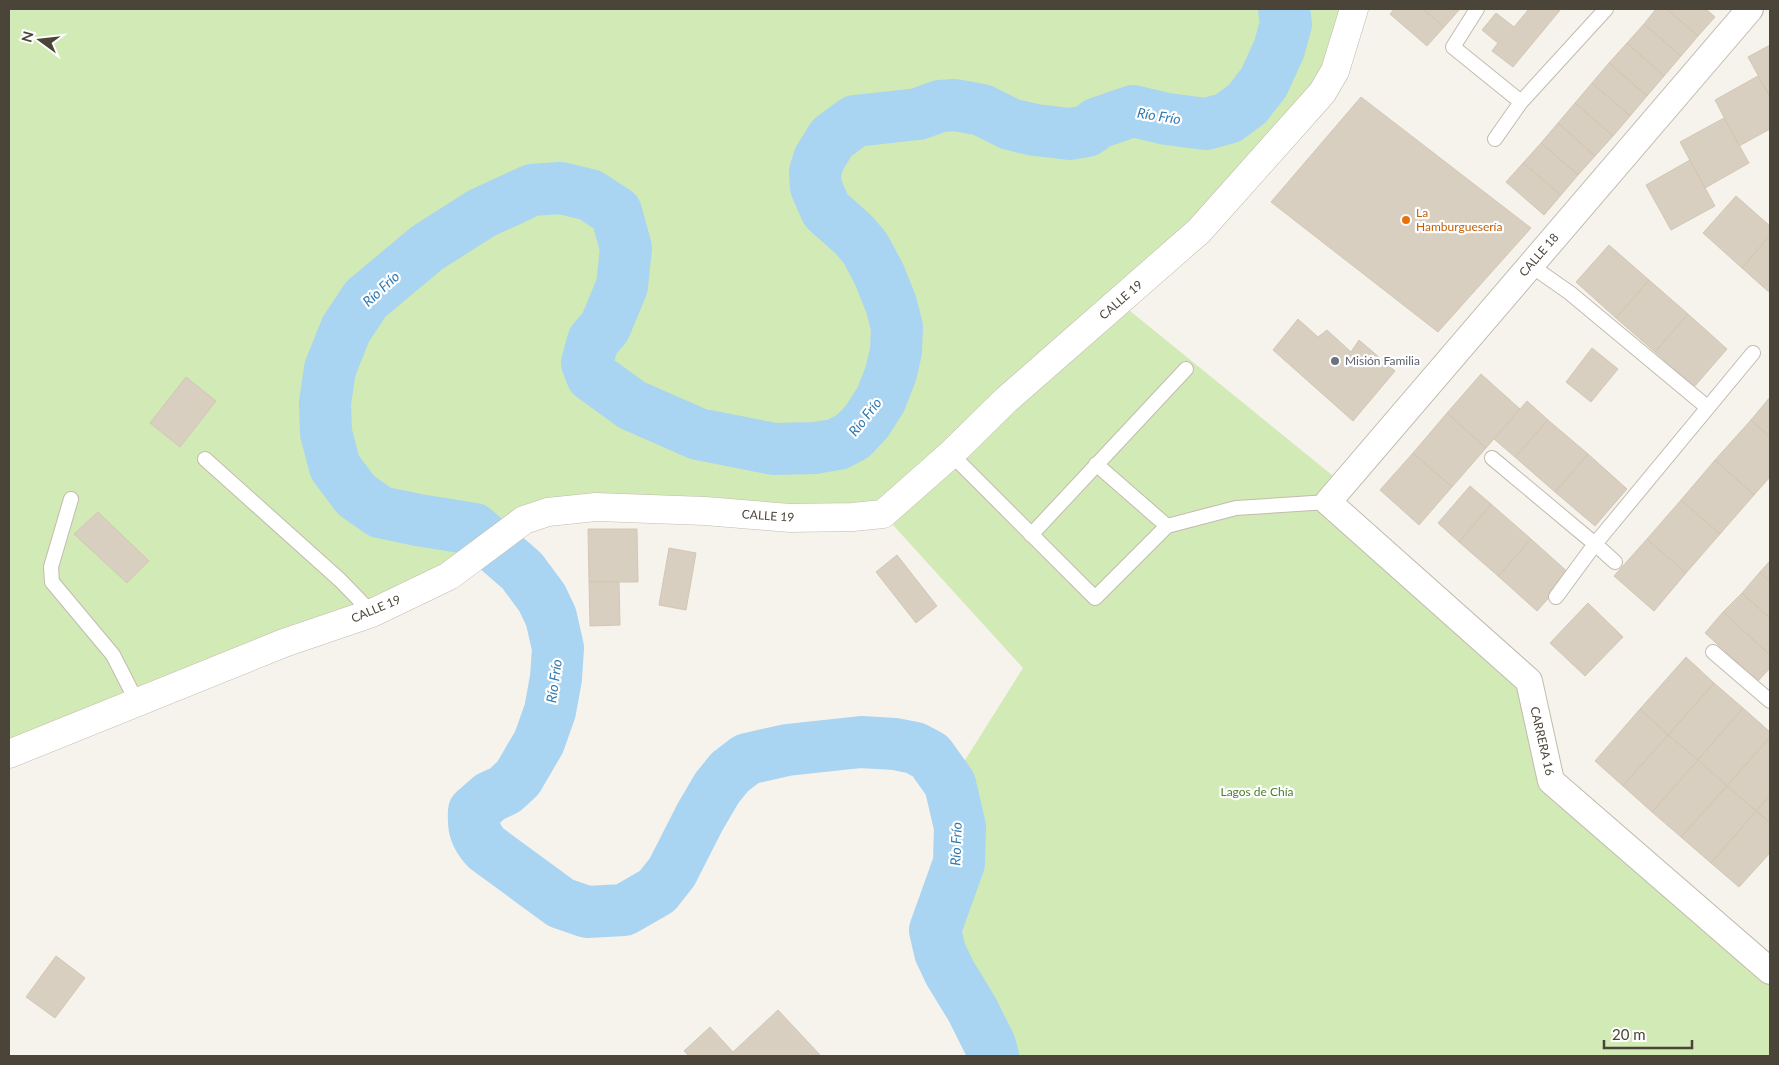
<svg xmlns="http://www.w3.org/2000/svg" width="1779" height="1065" viewBox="0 0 1779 1065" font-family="Lato,sans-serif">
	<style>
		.green { fill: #d2eab5 }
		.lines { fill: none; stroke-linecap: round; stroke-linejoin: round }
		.river { stroke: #a9d4f2; stroke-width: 52 }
		.building { fill: #d8cfc1; stroke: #d3c7b4 }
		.service-casing { stroke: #c2bbae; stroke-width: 16 }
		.minor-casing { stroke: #c2bbae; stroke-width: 28 }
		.tertiary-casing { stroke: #c2bbae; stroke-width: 29 }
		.service { stroke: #fff; stroke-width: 14 }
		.minor { stroke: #fff; stroke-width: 26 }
		.tertiary { stroke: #fff; stroke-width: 28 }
		.food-dot { fill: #e8710a; stroke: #fff; stroke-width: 2 }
		.worship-dot { fill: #6b7280; stroke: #fff; stroke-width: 2 }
		.labels { text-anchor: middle; stroke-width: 4.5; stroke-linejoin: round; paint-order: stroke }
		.food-label { font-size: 12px; fill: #c56008; stroke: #fff; text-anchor: start }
		.street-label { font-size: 12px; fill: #4b4439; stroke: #fff }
		.worship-label { font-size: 12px; fill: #5b616d; stroke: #fff; text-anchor: start }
		.park-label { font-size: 12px; fill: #4a7f2a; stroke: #fff }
		.water-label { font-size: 14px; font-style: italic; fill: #2e7ab2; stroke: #fff }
	</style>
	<rect width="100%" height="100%" fill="#f6f3ec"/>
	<path class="green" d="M9,9H1354L1335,71L1119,302L1343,484L1328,501L1529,681L1551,781L1770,971V1056H993L990,1045L972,1009L950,973L940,952L935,930L959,863L960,827L950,784L1023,668L883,514L548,512L449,576L9,754Z"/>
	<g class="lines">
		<path class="river" d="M993,1056L990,1045L972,1009L950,973L940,952L935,930L959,863L960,827L950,784L930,756L915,748L895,744L861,742L787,750L747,759L730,772L717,788L700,817L672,872L657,891L624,910L587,912L561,903L486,848C475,836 473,827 474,811L490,797L505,790L518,778L539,742L550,711L556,678L558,648L551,617L542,598L522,571L474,529L418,520L380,512L356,495L335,467L326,433L325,403L330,369L346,329L366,299L427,248L482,213L532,190L561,188L590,195L616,212L626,248L622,286L605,327L593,341L587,363L592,376L632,405L698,434L774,449L815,448L838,444L853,436L867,421L881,399L891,373L896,351L897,327L891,304L879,274L865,248L854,235L826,210L816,187L815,172L819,159L832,138L855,121L918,114L940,106L955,105L982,110L1010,124L1035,130L1070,134L1087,131L1098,123L1133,111L1167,119L1206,124L1228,118L1247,104L1264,82L1279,49L1286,24L1284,9"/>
	</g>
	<path class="building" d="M1394,9H1423L1444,27L1427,46L1390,14Z
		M1423,9H1460L1444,27Z
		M1529,9H1561L1513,67L1492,51L1498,43L1482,30L1496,13L1514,27Z
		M1656,9H1667L1698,36L1681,56L1644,24Z
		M1667,9H1706L1715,17L1698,36Z
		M1644,24L1681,56L1664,76L1627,43Z
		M1627,43L1664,76L1647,96L1609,63Z
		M1770,45V97L1748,57Z
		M1609,63L1647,96L1630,116L1592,83Z
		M1758,76L1770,97V129L1739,146L1715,100Z
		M1592,83L1630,116L1613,136L1575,103Z
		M1361,97L1531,228L1438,332L1271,202Z
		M1575,103L1613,136L1595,156L1558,123Z
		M1724,118L1749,163L1705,188L1680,142Z
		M1558,123L1595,156L1578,175L1541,143Z
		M1541,143L1578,175L1561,195L1523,163Z
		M1690,160L1715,206L1671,230L1646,185Z
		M1523,163L1561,195L1544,215L1506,182Z
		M1736,196L1770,226V235L1742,268L1703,233Z
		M1770,235V293L1742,268Z
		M1609,245L1649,280L1616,318L1576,282Z
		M1649,280L1688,314L1655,352L1616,318Z
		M1688,314L1727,349L1694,387L1655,352Z
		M1298,319L1318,337L1327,330L1351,352L1359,340L1395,371L1353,421L1273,350Z
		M1592,348L1618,369L1591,402L1566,382Z
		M1481,374L1520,409L1486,448L1447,413Z
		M186,377L216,401L180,447L150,423Z
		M1770,397V437L1751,420Z
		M1527,401L1548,420L1515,457L1494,439Z
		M1447,413L1486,448L1452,487L1413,453Z
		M1548,420L1588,454L1555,492L1515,457Z
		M1751,420L1770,437V477L1754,495L1715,460Z
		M1413,453L1452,487L1419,525L1380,490Z
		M1588,454L1627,489L1595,526L1555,492Z
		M1715,460L1754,495L1720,534L1681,500Z
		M1470,486L1491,504L1459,542L1438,523Z
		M1681,500L1720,534L1686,573L1647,539Z
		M1491,504L1531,539L1498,576L1459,542Z
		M98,512L149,561L127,583L74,534Z
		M588,529H637L638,582H589Z
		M1531,539L1570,574L1537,611L1498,576Z
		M1647,539L1686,573L1654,611L1614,576Z
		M669,548L696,553L686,610L659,605Z
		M897,555L937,606L916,623L876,572Z
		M1770,561V582L1760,572Z
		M1760,572L1770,582V618L1742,593Z
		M589,582H619L620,625L590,626Z
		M1742,593L1770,618V655L1723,612Z
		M1588,603L1623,637L1585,676L1550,643Z
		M1723,612L1770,655V668L1758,681L1705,633Z
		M1686,657L1714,683L1668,735L1640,709Z
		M1714,683L1743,708L1698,760L1668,735Z
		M1743,708L1770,732V737L1727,786L1698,760Z
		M1640,709L1668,735L1623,786L1595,761Z
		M1668,735L1698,760L1652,812L1623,786Z
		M1770,737V795L1756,811L1727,786Z
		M1698,760L1727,786L1681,837L1652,812Z
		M1727,786L1756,811L1711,863L1681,837Z
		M1770,795V823L1756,811Z
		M1756,811L1770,823V853L1739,887L1711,863Z
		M56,956L85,978L55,1018L26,997Z
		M778,1010L821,1056H689L684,1051L710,1027L733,1052Z"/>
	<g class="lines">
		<defs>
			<path id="service" d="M1477,9L1453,47L1521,102L1606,9
				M1495,139L1521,102
				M1530,265L1570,293L1707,407
				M951,454L1095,598L1167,526L1236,508L1328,502
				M1492,458L1595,544L1615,562
				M205,459L340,580L372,613
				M1096,464L1167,526
				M71,499L51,567L52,582L113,655L137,702
				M1031,535L1186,369
				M1556,597L1595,544L1753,353
				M1713,652L1770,701"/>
			<path id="minor" d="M1750,9L1328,502L1529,681L1551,781L1770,971"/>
			<path id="tertiary" d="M9,754L284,643L372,613L449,576L524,520L548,512L596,507L705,511L790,518L853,517L883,514L951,454L1006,400L1199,231L1322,93L1335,71L1354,9"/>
		</defs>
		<use href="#service" class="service-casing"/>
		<use href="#minor" class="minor-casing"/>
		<use href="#tertiary" class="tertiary-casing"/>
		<use href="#service" class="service"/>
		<use href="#minor" class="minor"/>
		<use href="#tertiary" class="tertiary"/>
	</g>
	<circle class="food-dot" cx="1406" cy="220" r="5"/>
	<circle class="worship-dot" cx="1335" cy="361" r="5"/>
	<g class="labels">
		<g class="food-label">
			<text x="1416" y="217">La<tspan x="1416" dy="14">Hamburguesería</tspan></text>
		</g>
		<g class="street-label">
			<text transform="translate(1539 255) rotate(-49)" y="4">CALLE 18</text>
			<text transform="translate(1121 300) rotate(-41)" y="4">CALLE 19</text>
			<text transform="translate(768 516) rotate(4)" y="4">CALLE 19</text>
			<text transform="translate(376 609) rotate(-23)" y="4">CALLE 19</text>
			<text transform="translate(1542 741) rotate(77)" y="4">CARRERA 16</text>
		</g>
		<g class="worship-label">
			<text x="1345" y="365">Misión Familia</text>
		</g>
		<g class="park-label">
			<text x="1257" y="796">Lagos de Chía</text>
		</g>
		<g class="water-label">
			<text transform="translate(1159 116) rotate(9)" y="5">Río Frío</text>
			<text transform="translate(381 289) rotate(-43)" y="5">Río Frío</text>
			<text transform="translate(865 417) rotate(-52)" y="5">Río Frío</text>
			<text transform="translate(554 681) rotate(-82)" y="5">Río Frío</text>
			<text transform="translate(956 844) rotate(-88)" y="5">Río Frío</text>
		</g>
	</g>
	<rect width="1779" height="1065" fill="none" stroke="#4b4439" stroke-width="20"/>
	<g transform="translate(40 40) rotate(285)" stroke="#ffffff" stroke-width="4" paint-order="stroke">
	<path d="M0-4L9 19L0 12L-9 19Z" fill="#4b4439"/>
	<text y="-8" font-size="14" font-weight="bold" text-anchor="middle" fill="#4b4439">N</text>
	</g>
	<path d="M1604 1040v8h88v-8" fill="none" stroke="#4b4439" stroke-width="2.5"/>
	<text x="1612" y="1040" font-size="15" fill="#4b4439" stroke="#ffffff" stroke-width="4" paint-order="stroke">20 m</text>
</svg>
